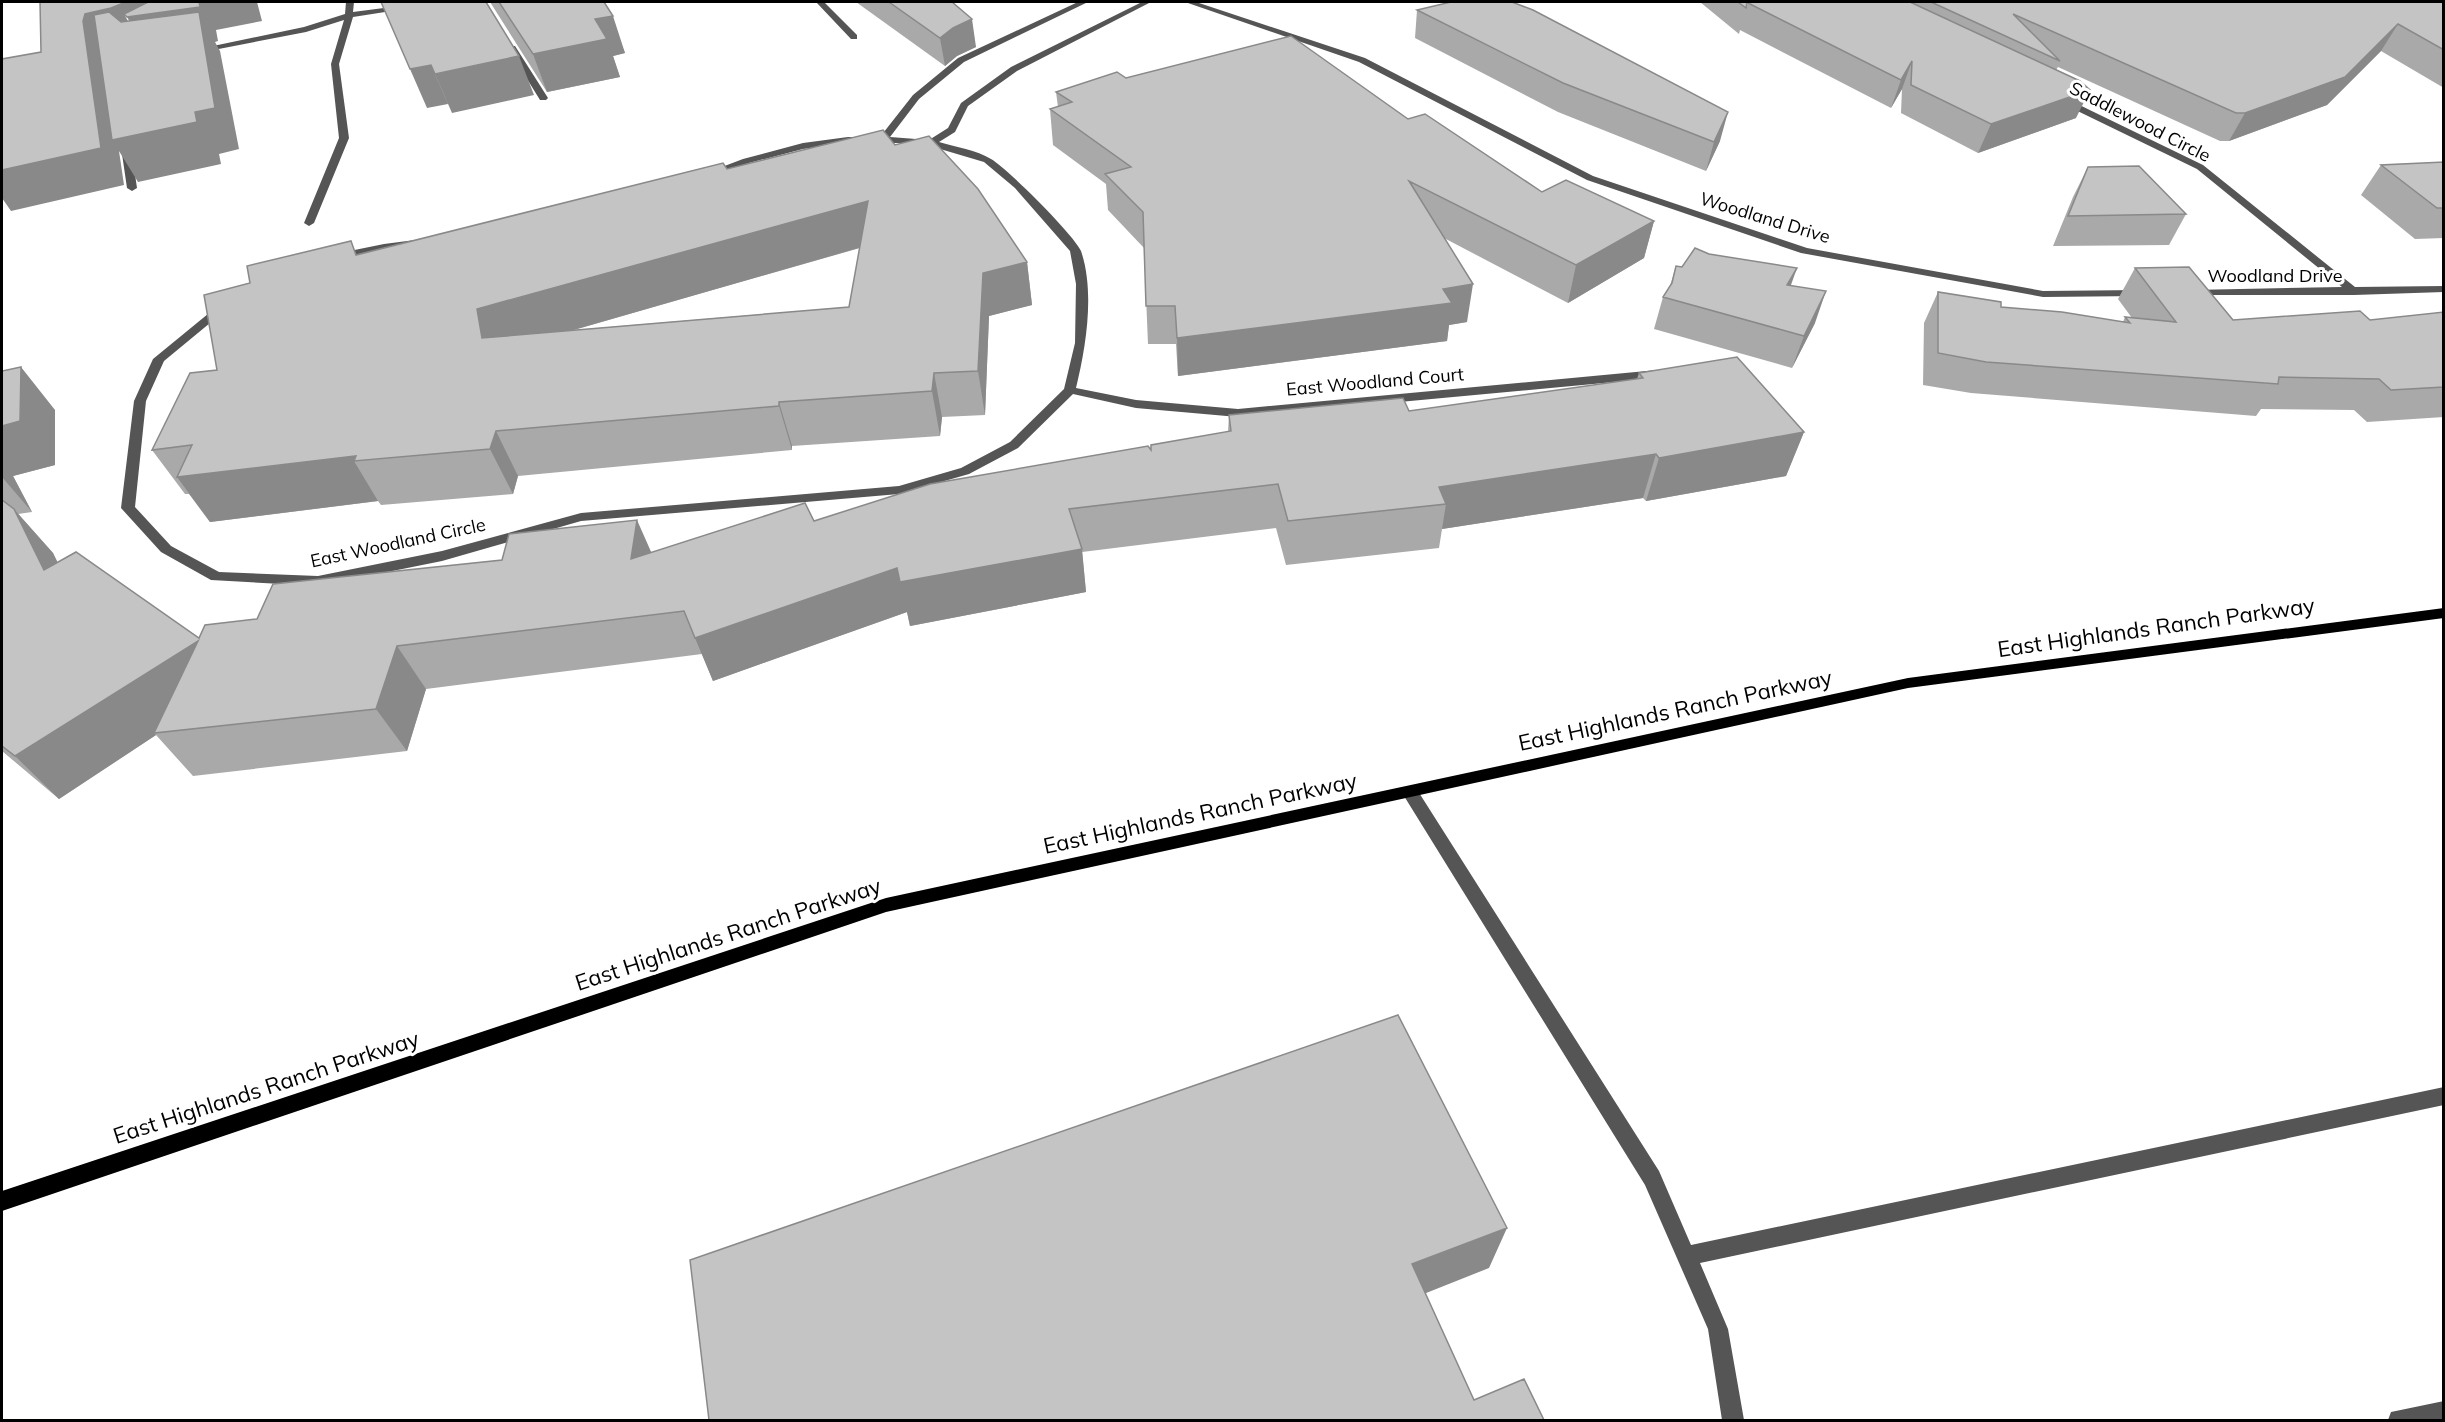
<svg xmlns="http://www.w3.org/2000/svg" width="2445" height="1422" viewBox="0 0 2445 1422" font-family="Mulish,sans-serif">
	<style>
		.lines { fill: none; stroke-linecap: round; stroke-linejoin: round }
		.minor { fill: #555; fill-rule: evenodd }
		.major { fill: #000; fill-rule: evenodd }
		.wall { fill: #a9a9a9; fill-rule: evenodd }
		.shaded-wall { fill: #898989; fill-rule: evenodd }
		.building { fill: #c4c4c4; stroke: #898989; stroke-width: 1.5; fill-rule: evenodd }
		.labels { text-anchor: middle; stroke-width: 6; stroke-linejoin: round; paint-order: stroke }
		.far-street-label { font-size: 18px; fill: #000; stroke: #fff }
		.street-label { font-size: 22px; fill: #000; stroke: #fff }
	</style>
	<rect width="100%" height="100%" fill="#fff"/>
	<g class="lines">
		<path class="minor" d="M346,2H354L353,12L430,2H449L353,17L339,64L349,138L314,223L309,226L304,223L339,138L331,64L344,20L306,32L198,53L194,50L304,27L345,14Z
			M816,2H824L857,35V39H851Z
			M1078,2H1088L964,62L919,99L890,137L929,140L948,128L961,103L1011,67L1142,2H1151L1017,71L968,106L955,132L939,142C955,147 977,150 991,159C1007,168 1075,236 1081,251C1095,292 1086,347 1076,388L1136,400L1238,409L1657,370L1663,374L1657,378L1238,417L1136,408L1073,394L1018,448L969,474L899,494L581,521L442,561L318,586L211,580L161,552L121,508L134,401L153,359L225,300L266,279L330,255L384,244L540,224L611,209L743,159L803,143L848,137H880L913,95L958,58ZM848,143H908L930,146L984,162L1015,188L1070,251L1076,284L1075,343L1064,389L1010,442L961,468L899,486L581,513L442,551L318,576L219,572L171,546L135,507L146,401L164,361L233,304L274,283L333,261L384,250L540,230L614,214L749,163L803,149Z
			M1185,2H1196L1365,58L1593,176L1807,248L2043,291L2141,290L2146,293L2141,296L2043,297L1801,253L1587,180L1359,62Z
			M509,46H515L548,98L546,100H540L508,48Z
			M2059,98H2065L2203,165L2355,287L2444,286V292L2354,295H2188L2187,293L2192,290L2342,287L2197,169L2059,102Z
			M126,144L131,147L137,188L132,191L127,188L121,147Z
			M1410,786L1416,788L1659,1171L1691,1245L2444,1087V1105L1700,1263L1728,1329L1744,1420H1722L1708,1329L1645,1185L1404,796L1402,792L1404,788Z
			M2444,1401V1420H2388L2391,1412Z"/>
		<path class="major" d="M2444,608V618L1908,688L886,912L2,1211V1191L886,898L1908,678Z"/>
	</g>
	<path class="wall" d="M490,2H604L625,53L613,56L620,77L547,92Z
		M856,2H952L976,47L957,56L945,66Z
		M1700,2H1747L1746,7L1748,3L1754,2H2444V88L2381,51L2327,105L2229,141H2220L2058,67L2056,70L2076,118L1978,153L1901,113L1902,89L1891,108L1740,30L1739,34Z
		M1417,10L1720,141L1706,171L1558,112L1415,38Z
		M1126,78L1408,119L1542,192L1654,221L1644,258L1568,303L1444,238L1467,322L1449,325L1447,341L1178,376L1176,344H1148L1144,248L1108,210L1106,184L1053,145L1050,109L1058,107L1056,92Z
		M895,145L1027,262L1032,305L989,316L985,415L942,417L940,436L792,446V450L518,476L513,494L381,505L378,501L210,522L189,494H185L152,450L217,370L250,283L358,254L727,169ZM860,248L849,307L574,330L709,291Z
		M2444,162V238L2415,239L2361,195L2381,165Z
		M2088,167L2186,214L2169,245L2053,246L2073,197Z
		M1709,254L1791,285L1815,323L1792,368L1654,329L1663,297L1670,286L1676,266L1682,267Z
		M2135,268L2233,320H2370L2444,312V417L2367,422L2354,410L2261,409L2256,416L1971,393L1923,385L1924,323L1938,292L2001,307L2123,322L2125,317L2132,318L2118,299Z
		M2,371L55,410V465L13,476L32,512L18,514L53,553L57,562L199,638L257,619L651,553L814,521L1151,450L1228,432L1229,415L1409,411L1637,379L1639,373L1804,432L1786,476L1646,501L1643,498L1442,529L1439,548L1286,565L1276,528L1082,552L1086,592L910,626L907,612L713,681L702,654L426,689L407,751L193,776L156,735L59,799L2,751Z"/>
	<path class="shaded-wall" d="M126,2H257L262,21L216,30L218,41L215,42L220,51L239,149L219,154L221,164L138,182L119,151L124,185L11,211L2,198V170L85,14ZM124,14L127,17L147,52L138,39Z
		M613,16L625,53L613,56L620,77L547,92L533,54L595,19Z
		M972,19L976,47L957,56L945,66L940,38L953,28Z
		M2398,24L2381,51L2327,105L2229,141L2245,113Z
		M519,56L534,95L452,113L435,74Z
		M1912,61L1902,89L1891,108L1901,80Z
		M431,65L448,104L427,108L410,69Z
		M2090,90L2076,118L1978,153L1991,124Z
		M1728,112L1720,141L1706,171L1714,142Z
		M868,201L876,243L497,352L482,338L477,309Z
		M1654,221L1644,258L1568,303L1576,265Z
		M1027,262L1032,305L989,316L985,415L978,371L983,273Z
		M1797,268L1786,299L1787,285Z
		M1473,284L1467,322L1449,325L1447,341L1178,376L1177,338L1443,289Z
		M1826,291L1815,323L1792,368L1804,336Z
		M21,367L55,410V465L13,476L32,512L2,477V426Z
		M934,373L942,417L940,436L932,391Z
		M779,402L792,446V450L779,406Z
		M496,431L518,476L513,494L490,449Z
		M1804,432L1786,476L1646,501L1659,458Z
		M1656,454L1643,498L1442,529L1446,504L1439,487Z
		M356,456L354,461L378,501L210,522L177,477Z
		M14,509L53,553L83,613L44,570Z
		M637,520L656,563L631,559Z
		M1082,549L1086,592L910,626L907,612L713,681L695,638L897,568Z
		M198,641L154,733L156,735L59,799L15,756Z
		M397,646L426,689L407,751L376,709Z
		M1507,1228L1489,1268L1401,1303L1412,1264Z"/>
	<path class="building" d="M40,2H126L111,8L85,14L83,21L101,148L2,170V59L41,52Z
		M148,2H199L200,7L127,17L124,14Z
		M381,2H486L519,56L435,74L431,65L410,69Z
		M499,2H604L613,16L595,19L607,39L533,54Z
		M889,2H952L972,19L953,28L940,38Z
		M1451,2H1512L1533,10L1728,112L1714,142L1563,83L1417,10Z
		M1738,2H1747L1746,8Z
		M1754,2H1910L2080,81L2090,90L1991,124L1911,85L1912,61L1901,80L1748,3Z
		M1931,2H2444V50L2398,24L2345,77L2245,113H2236L2013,14L2060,61Z
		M109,12L121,22L199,12L215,108L195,112L197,122L112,140L94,15Z
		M1291,36L1408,119L1425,114L1542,192L1566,180L1654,221L1576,265L1409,181L1473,284L1443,289L1452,303L1177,338L1175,306H1146L1143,212L1105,174L1131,167L1050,109L1072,102L1056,92L1117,72L1126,78Z
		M883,130L895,145L929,136L978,189L1027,262L983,273L978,371L934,373L932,391L779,402V406L496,431L490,449L354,461L356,456L177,477L192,445L152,450L190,373L217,370L204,295L250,283L247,266L351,241L356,255L723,163L727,169ZM868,201L849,307L482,338L477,309Z
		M2444,162V208H2437L2381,165Z
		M2139,166L2186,214L2068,216L2088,167Z
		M1695,248L1709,254L1797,268L1787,285L1826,291L1804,336L1663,297L1672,283L1676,266L1682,267Z
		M2189,267L2233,320L2360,311L2370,320L2444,312V387L2391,390L2379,379L2279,377L2278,384L1986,362L1938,353V292L2001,302V307L2062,312L2130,323L2125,317L2176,322L2135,268Z
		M1737,357L1804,432L1659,458L1656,454L1439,487L1446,504L1288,521L1278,484L1069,509L1082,549L900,582L897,568L695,638L684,611L397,646L376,709L154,733L198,641L15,756L2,746V500L14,509L44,570L76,552L199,638L205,625L257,619L273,584L502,560L509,534L637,520L631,559L805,503L814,521L930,484L1148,446L1151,450V445L1231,431L1229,415L1403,398L1409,411L1643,378L1639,373Z
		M21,367L20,421L2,426V371Z
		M1398,1015L1507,1228L1412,1264L1474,1400L1524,1379L1544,1420H709L690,1260Z"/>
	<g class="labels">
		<g class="far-street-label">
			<text transform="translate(2140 122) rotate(27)" y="6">Saddlewood Circle</text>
			<text transform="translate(1765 218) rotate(17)" y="6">Woodland Drive</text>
			<text x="2275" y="282">Woodland Drive</text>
			<text transform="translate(1375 382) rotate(-5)" y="6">East Woodland Court</text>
			<text transform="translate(398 543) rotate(-12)" y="6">East Woodland Circle</text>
		</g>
		<g class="street-label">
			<text transform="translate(2156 627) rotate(-8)" y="8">East Highlands Ranch Parkway</text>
			<text transform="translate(1675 710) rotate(-12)" y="8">East Highlands Ranch Parkway</text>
			<text transform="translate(1200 813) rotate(-12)" y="8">East Highlands Ranch Parkway</text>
			<text transform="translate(728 934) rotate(-18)" y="8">East Highlands Ranch Parkway</text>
			<text transform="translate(266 1087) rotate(-18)" y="8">East Highlands Ranch Parkway</text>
		</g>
	</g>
	<rect width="2445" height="1422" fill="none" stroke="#000000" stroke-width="6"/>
</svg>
